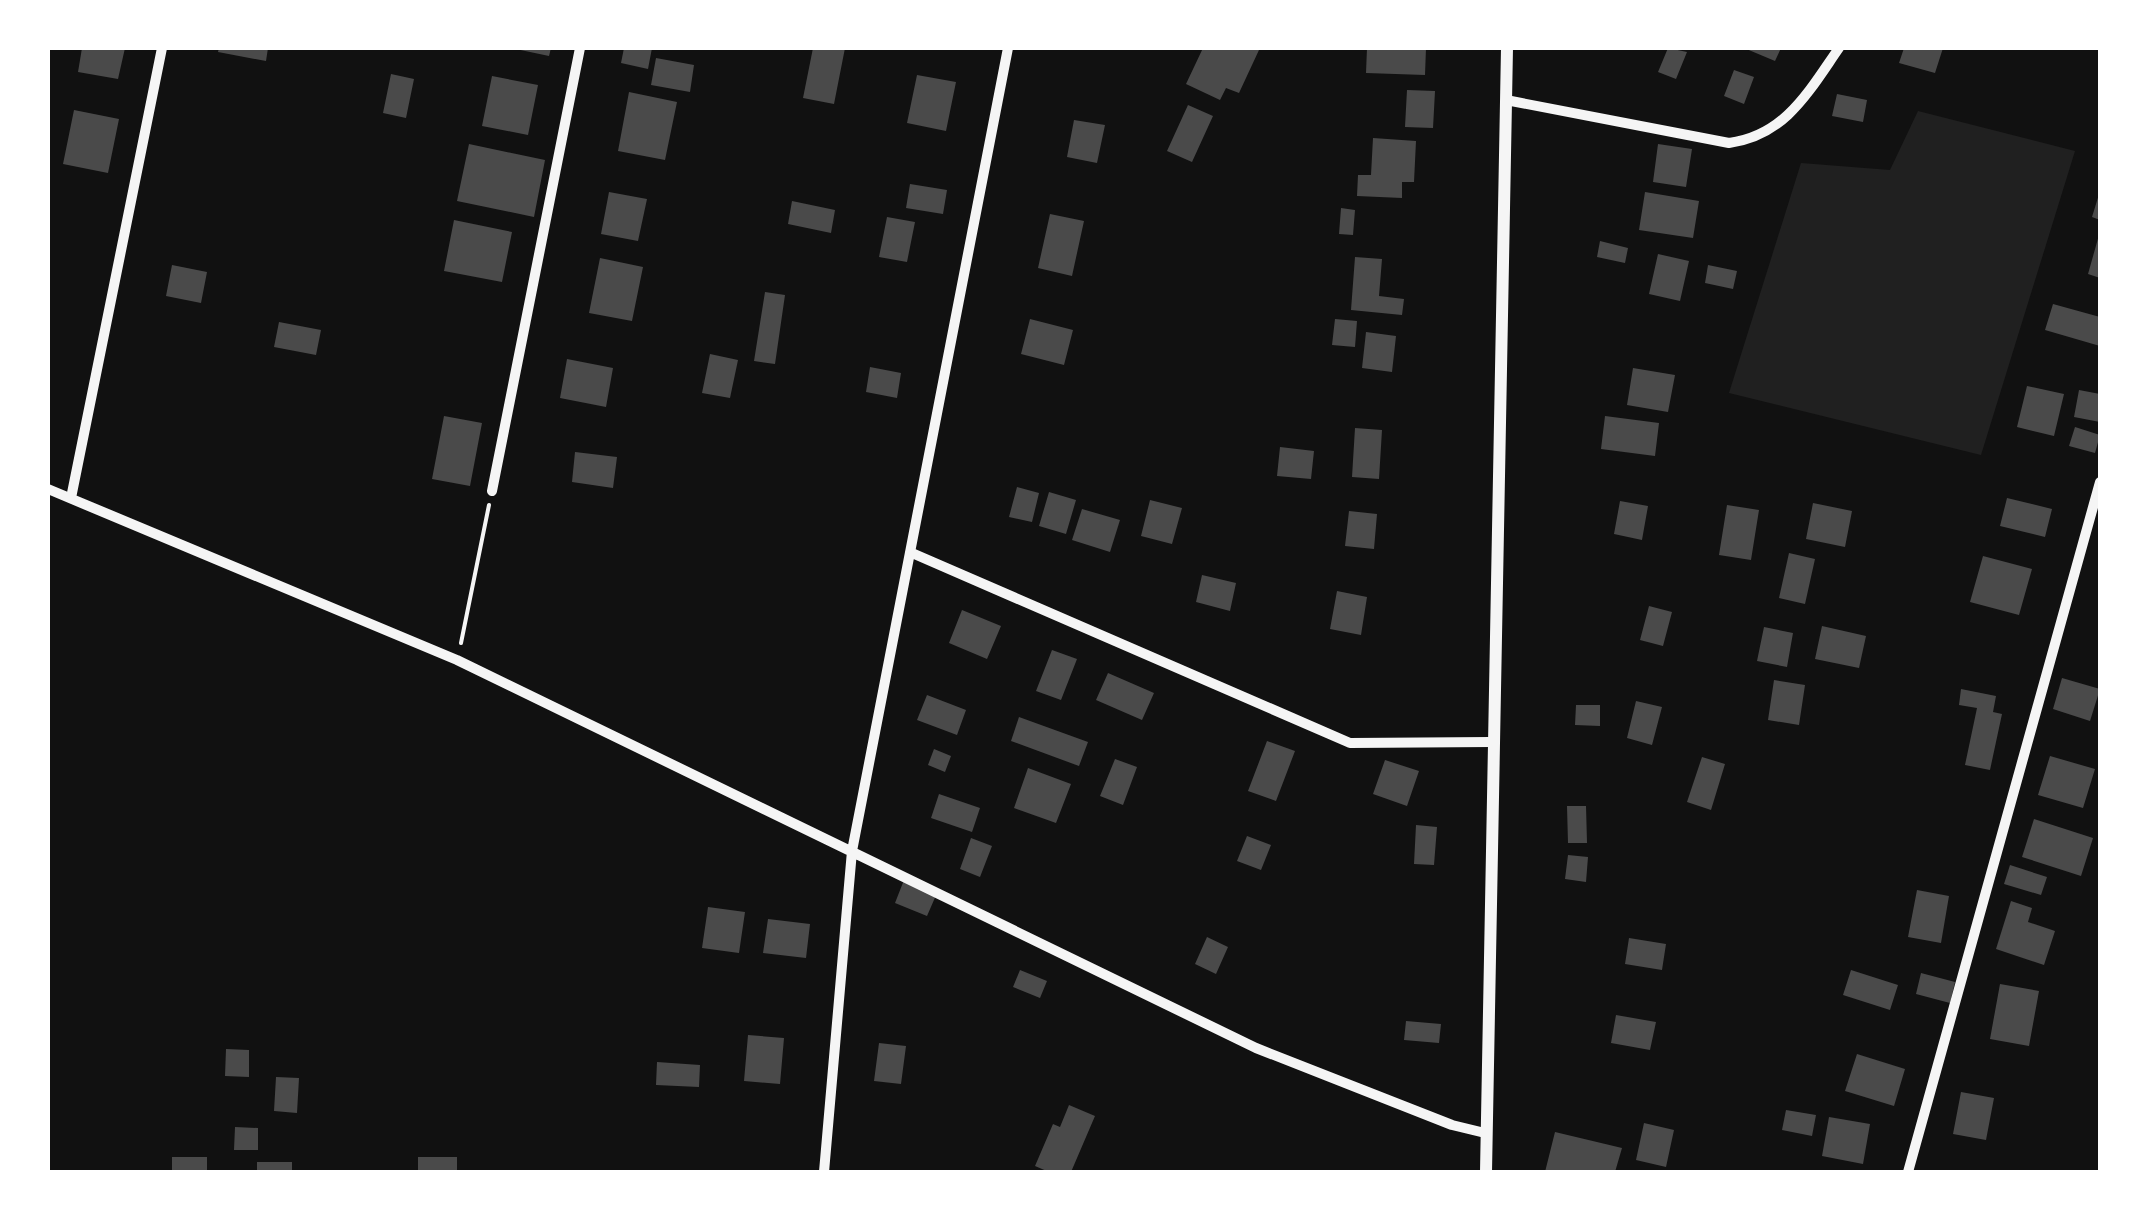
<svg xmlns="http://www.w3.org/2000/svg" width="2148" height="1220" viewBox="0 0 2148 1220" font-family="Merriweather,serif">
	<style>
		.green { fill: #202020 }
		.building { fill: #4a4a4a }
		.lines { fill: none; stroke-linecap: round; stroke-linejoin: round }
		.path { stroke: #f5f5f5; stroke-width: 4 }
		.minor { stroke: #f5f5f5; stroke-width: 10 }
		.tertiary { stroke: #f5f5f5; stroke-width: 12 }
	</style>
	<rect width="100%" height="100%" fill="#111"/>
	<path class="green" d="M1918,111L2075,151L1981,455L1729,393L1801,163L1890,170Z"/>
	<path class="building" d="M82,48H125L118,79L78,72Z
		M219,48H268L266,61L218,52Z
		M511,48H551L549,56Z
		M624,48H652L648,69L621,63Z
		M813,48H845L834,104L803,98Z
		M1203,48L1259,50L1239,93L1226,88L1220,100L1186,84Z
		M1367,48H1426L1425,75L1366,73Z
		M1668,48L1687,52L1676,79L1658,72Z
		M1744,48H1781L1775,61Z
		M1904,48H1943L1935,73L1899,63Z
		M656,58L694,65L690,92L651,85Z
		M1734,70L1754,77L1744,104L1724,96Z
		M391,74L414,79L406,118L383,113Z
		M917,75L956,82L946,131L907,123Z
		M492,76L538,85L528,135L482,126Z
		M1407,90L1435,91L1433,128L1405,127Z
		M629,92L677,102L665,160L618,151Z
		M1837,94L1867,100L1863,122L1832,116Z
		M1188,105L1213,116L1192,162L1167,151Z
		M74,110L119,119L108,173L63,164Z
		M1074,120L1105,125L1097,163L1067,157Z
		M1373,138L1416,141L1414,182H1402V198L1357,196L1358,175H1371Z
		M469,144L545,160L534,217L457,201Z
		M1658,144L1692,149L1686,187L1653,182Z
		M910,184L947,190L943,214L906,208Z
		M2100,191V220L2092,217Z
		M609,192L647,199L638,241L601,234Z
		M1645,192L1699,201L1693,238L1639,230Z
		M792,201L835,210L831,233L788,224Z
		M1341,208L1355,210L1353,235L1339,234Z
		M1050,214L1084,221L1072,276L1038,268Z
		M887,217L915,222L907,262L879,257Z
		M454,220L512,232L502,282L444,271Z
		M2099,235H2100V278L2088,274Z
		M1600,241L1628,248L1625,263L1597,257Z
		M1658,254L1689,261L1680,301L1649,294Z
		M1355,257L1382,259L1379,296L1404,299L1402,315L1351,310Z
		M600,258L643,267L632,321L589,313Z
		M172,265L207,272L201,303L166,296Z
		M1708,265L1737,271L1733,289L1705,283Z
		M765,292L785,295L775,364L754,361Z
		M2053,304L2100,317V346L2045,330Z
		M1030,319L1073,330L1064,365L1021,354Z
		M1335,319L1357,321L1355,347L1332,345Z
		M279,322L321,330L316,355L274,347Z
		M1366,332L1396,336L1392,372L1362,368Z
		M710,354L738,360L730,398L702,393Z
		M567,359L613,368L606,407L560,398Z
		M870,367L901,373L897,398L866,392Z
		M1633,368L1675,375L1668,412L1627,405Z
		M2027,386L2064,394L2054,436L2017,427Z
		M2079,390L2100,394V422L2074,417Z
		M444,416L482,423L470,486L432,479Z
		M1605,416L1659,423L1655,456L1601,449Z
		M2075,427L2100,435L2095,453L2069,446Z
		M1355,428L1382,430L1379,479L1352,477Z
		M1280,447L1314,451L1311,479L1277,476Z
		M575,452L617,457L613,488L572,482Z
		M1017,487L1039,493L1032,522L1009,517Z
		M1049,492L1076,500L1066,534L1039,526Z
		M2007,498L2052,509L2045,537L2000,526Z
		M1150,500L1182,508L1172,544L1141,536Z
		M1620,501L1648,506L1642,540L1614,534Z
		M1813,503L1852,511L1845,547L1806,539Z
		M1727,505L1759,510L1751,560L1719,555Z
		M1082,509L1120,520L1110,552L1072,540Z
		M1349,511L1377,514L1374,549L1345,546Z
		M1789,553L1815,559L1805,604L1779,598Z
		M1983,556L2032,569L2019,615L1970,602Z
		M1202,575L1236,583L1230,611L1196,602Z
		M1337,591L1367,597L1361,635L1330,629Z
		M1649,606L1672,612L1663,646L1640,640Z
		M962,610L1001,626L987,659L949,643Z
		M1822,626L1866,636L1859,668L1815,659Z
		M1764,627L1793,633L1787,667L1757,661Z
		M1052,650L1077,659L1061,700L1036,691Z
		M1108,673L1154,693L1142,720L1096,700Z
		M2062,678L2100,689L2090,721L2053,709Z
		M1774,680L1805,685L1799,725L1768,720Z
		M1961,689L1996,696L1993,712L2002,714L1990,770L1965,765L1977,708L1959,705Z
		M927,695L966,710L957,735L917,720Z
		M1636,701L1662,707L1652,745L1627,738Z
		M1576,705H1600V726L1575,725Z
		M1019,717L1088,742L1079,766L1011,741Z
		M1267,741L1295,751L1276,801L1248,791Z
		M934,749L951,756L945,772L928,765Z
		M2050,756L2095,769L2083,808L2038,795Z
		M1702,757L1725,764L1711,810L1687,802Z
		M1115,759L1137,767L1123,805L1100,796Z
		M1385,760L1419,771L1407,806L1373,794Z
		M1028,768L1071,784L1056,823L1014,808Z
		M939,794L980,808L972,832L931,818Z
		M1567,806H1586L1587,843H1568Z
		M2034,819L2093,838L2081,876L2022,857Z
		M1416,825L1437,827L1434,865L1414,864Z
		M1247,836L1271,845L1261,870L1237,861Z
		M971,838L992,846L980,877L960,869Z
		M1568,855L1588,857L1586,882L1565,879Z
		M2010,865L2047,877L2041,895L2004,884Z
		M904,880L937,893L927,916L895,903Z
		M1917,890L1949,896L1941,943L1908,937Z
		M2011,901L2032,908L2028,922L2055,931L2044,965L1996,949Z
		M708,907L745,912L739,953L702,948Z
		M768,919L810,924L806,958L763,953Z
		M1207,937L1228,947L1216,974L1195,964Z
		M1629,938L1666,944L1662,970L1625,964Z
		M1020,970L1047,981L1040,998L1013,987Z
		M1851,970L1898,985L1890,1010L1843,995Z
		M1921,973L1955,982L1950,1003L1916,994Z
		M2000,984L2039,991L2029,1046L1990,1039Z
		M1616,1015L1656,1022L1650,1050L1611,1043Z
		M1406,1021L1441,1024L1439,1043L1404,1040Z
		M748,1035L784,1038L780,1084L744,1081Z
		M879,1043L906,1046L901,1084L874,1081Z
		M226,1049L249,1050V1077L225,1076Z
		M1857,1054L1905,1069L1894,1106L1845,1091Z
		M657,1062L700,1065L699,1087L656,1085Z
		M276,1077L299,1078L297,1113L274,1111Z
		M1961,1092L1994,1098L1986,1140L1953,1134Z
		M1069,1105L1095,1116L1071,1172H1049L1035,1166L1053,1124L1060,1127Z
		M1786,1110L1816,1115L1812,1136L1782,1130Z
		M1829,1117L1870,1124L1863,1164L1822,1156Z
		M1644,1123L1674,1130L1666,1167L1636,1160Z
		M235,1127L258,1128V1150H234Z
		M1555,1132L1622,1148L1615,1172H1545Z
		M172,1157H207V1172H172Z
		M418,1157H457V1172H418Z
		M257,1162H292V1172H257Z"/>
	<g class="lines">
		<path class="path" d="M461,643L489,505"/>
		<path class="minor" d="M1506,100L1729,143C1785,136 1809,91 1839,48
			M48,489L457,660L1256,1048L1452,1125L1485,1133
			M492,491L580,48
			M71,498L162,48
			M912,553L1350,743L1491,742
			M824,1172L852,851L1008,48
			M1908,1172L2100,482"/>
		<path class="tertiary" d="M1486,1172L1507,48"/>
	</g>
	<rect width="2148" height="1220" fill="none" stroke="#ffffff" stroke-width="100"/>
</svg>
